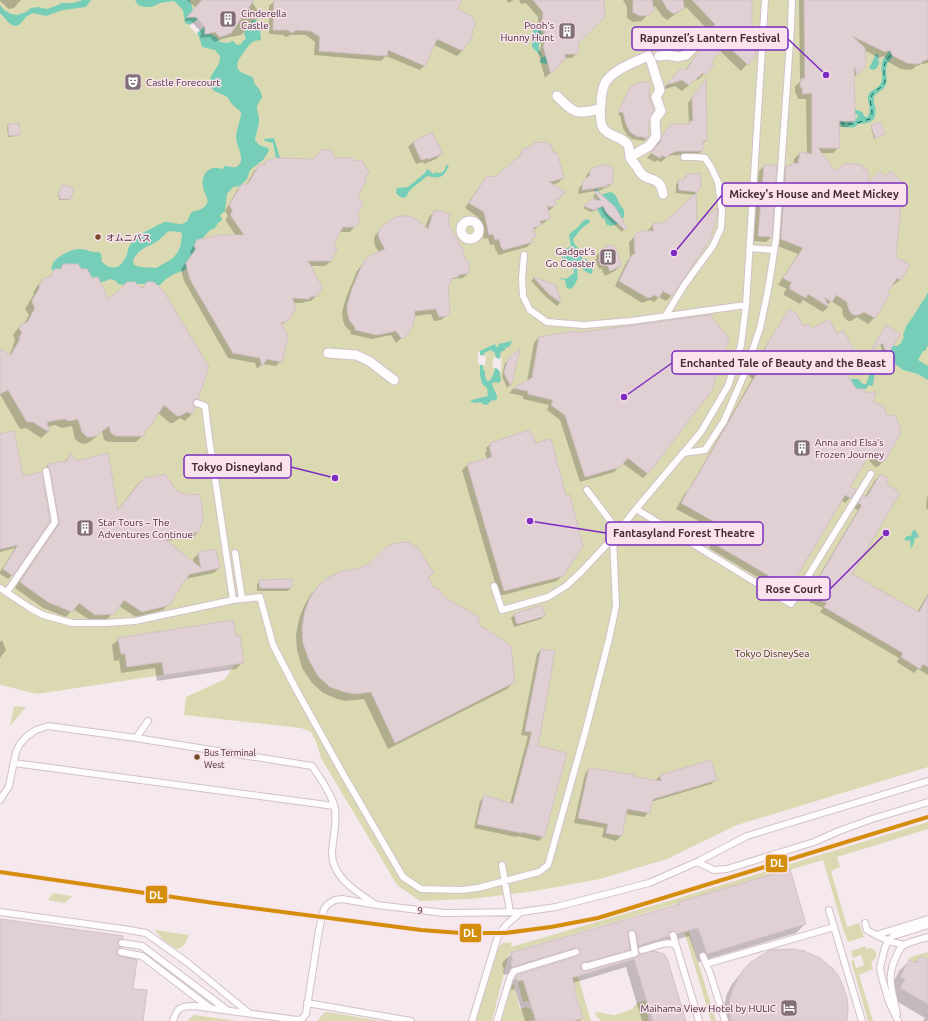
<svg xmlns="http://www.w3.org/2000/svg" width="928" height="1021" viewBox="0 0 928 1021" font-family="Ubuntu,'Noto Sans JP',sans-serif">
	<style>
		.green { fill: #dbd9b2 }
		.water { fill: #76ceb8; fill-rule: evenodd }
		.pier { fill: #f5e9ee }
		.shadow { fill: #0003 }
		.lines { fill: none; stroke-linecap: round; stroke-linejoin: round }
		.ferry { stroke: #125a48; stroke-width: 1; stroke-dasharray: 5 4; stroke-linecap: butt }
		.building { fill: #e1d0d3; stroke: #d2c1c5 }
		.service-casing { stroke: #d1c1c8; stroke-width: 8 }
		.pedestrian-casing { stroke: #d1c1c8; stroke-width: 11 }
		.service { stroke: #fefcfc; stroke-width: 6 }
		.pedestrian { stroke: #fefcfc; stroke-width: 9 }
		.metro-1-casing { stroke: #fbe3ed; stroke-width: 7 }
		.metro-1 { stroke: #d38e0b; stroke-width: 4 }
		.bus-dot { fill: #7a4b2a; stroke: #fbe3ed; stroke-width: 1.5 }
		.labels { text-anchor: middle; stroke-width: 3; stroke-linejoin: round; paint-order: stroke }
		.bus-label { font-size: 9px; fill: #442e37; stroke: #fbe3ed; text-anchor: start }
		.poi-label { font-size: 10px; fill: #442e37; stroke: #fbe3ed; text-anchor: start }
		.park-label { font-size: 10px; fill: #393b02; stroke: #fbe3ed }
		.street-label { font-size: 10px; fill: #442e37; stroke: #fbe3ed }
		.leader { fill: none; stroke: #7b2cbf; stroke-width: 1.5 }
		.callout-dot { fill: #7b2cbf; stroke: #fbe3ed; stroke-width: 1.5 }
		.callout { fill: #fbe3ed; stroke: #7b2cbf; stroke-width: 1.5 }
		.callout-label { font-size: 11px; text-anchor: middle; font-weight: bold; fill: #442e37 }
		.line-badge { stroke: #fbe3ed; stroke-width: 1.5 }
		.badge-label { font-size: 11px; text-anchor: middle; font-weight: bold; fill: #fff }
	</style>
	<rect width="100%" height="100%" fill="#f5e9ee"/>
	<path class="green" d="M0,0H928V767L737,825L667,859L600,879L535,891L471,899L420,901L397,885L321,758L316,742L311,732L301,728L184,715L186,697L225,679L235,664L37,694L1,685L0,684Z
		M14,706L26,707L10,726Z
		M928,822V829L837,857L840,867L831,871L847,927L859,923L864,937L848,942L843,929L823,860L680,902L716,1021H711L676,904L509,953L492,1021H474L498,947L503,943L512,942L511,947L675,899Z
		M53,893L72,896L65,903L48,900Z
		M155,930L189,935C186,942 184,948 176,949L162,939Z
		M865,946L866,949L871,948C879,952 877,958 871,962L873,969L859,975L873,1021H868L851,961L854,960L856,968L864,965L861,955L853,958L851,951Z
		M928,952V959L920,956L916,963L909,960L908,958Z
		M577,973L591,1021H574L583,1018L575,990H576L571,975Z
		M539,976L531,1004H529V1001L523,1002L518,983L520,981Z
		M514,984L520,1009L526,1007L533,1010L536,1019L529,1021H501L511,985Z
		M645,1000L648,1011H647L649,1021H601L594,1013L599,1012L607,1014L615,1015L625,1012L632,1009L637,1003Z
		M325,1012L334,1013L380,1021H317Z
		M194,1015L238,1021H187Z"/>
	<path class="water" d="M83,0H92L90,1L86,7L63,10L46,16L33,13L27,16L19,25L15,26L12,25L9,23L0,13V5L4,10L11,14L17,15L26,12L31,8L38,7L47,9L58,5L61,3H73Z
		M135,0H190L193,10L192,11L205,26L207,33C213,35 216,35 220,42L228,43L233,41L237,45L241,44L243,41L246,39L244,34L245,30L249,29V24L253,20H257L260,29L261,40C250,41 250,45 244,52C238,60 232,69 245,74C247,75 252,76 253,78C254,80 254,83 255,84C256,86 258,87 259,89C261,92 262,95 262,98C252,111 260,110 259,123C258,128 256,134 255,140L259,145L268,148L269,151L263,160L250,170L247,179L240,186L233,187L227,194L225,211L220,215L222,220L218,223L215,228L209,231L203,238L197,240L194,246L196,249L194,255H191L186,263L187,268L184,271C175,272 166,278 160,285H157L154,282H147L145,284H137L135,282H127L125,285L118,284L116,281L111,279L100,283L98,277L92,278L87,269H81L78,264H64L61,269H55L54,271L51,269C51,269 53,264 53,263C56,257 73,248 80,249C88,249 90,253 99,252L101,254L102,262C113,272 122,268 127,254C128,251 128,248 130,245C131,244 136,237 138,236C140,234 162,223 165,222C172,221 180,227 186,222C189,220 189,215 192,212C195,211 201,210 204,207C212,201 204,194 203,187C201,179 205,169 214,168C217,167 220,169 223,169L224,166C231,165 236,171 240,163C244,157 236,145 236,137C236,132 242,115 241,113C239,109 234,107 232,104C230,102 229,99 227,97C222,94 217,93 213,90C203,74 221,71 220,56L215,50L202,47C200,40 198,30 192,26C190,24 187,24 185,23L183,10L175,2L173,1L160,3L152,7H144L138,5ZM170,231L180,232L182,234L181,244L178,252L172,259L156,268L141,267L134,265L133,260C141,246 148,248 159,240C163,237 165,233 170,231Z
		M533,24C537,25 542,30 542,36C542,39 539,42 539,45C538,48 540,53 543,57L547,56L548,63L547,64L540,63V60L542,57L532,47V40L534,39L532,35L533,33L531,25Z
		M890,51L893,57C891,59 888,61 887,65C884,72 890,80 884,88C881,91 877,93 874,96C873,103 877,109 875,115C874,123 866,123 860,124C856,124 858,125 855,127C851,128 846,127 842,127L838,121C846,121 852,124 858,117L857,114H855L854,109L862,112L865,117H867C873,110 867,103 868,96C870,89 879,89 881,83C882,80 882,77 882,73C880,63 883,58 890,51Z
		M876,54H878L879,64L876,69L872,70L869,68Z
		M274,138L280,158H276L273,143L265,141L264,139Z
		M446,165H449C444,178 440,179 427,176L410,190L406,197L403,198L399,196L396,193L397,188L408,187L425,173L427,169L429,170L433,174L436,172L438,173C444,173 445,170 446,165Z
		M597,189L602,195C614,188 616,196 620,205C621,207 623,208 624,210C624,212 624,215 624,217L621,220L619,219L618,224L611,226L607,225C605,223 606,220 604,218L602,219C601,215 599,213 597,209C600,201 600,197 594,190Z
		M588,219L590,221V222L582,228L573,239C574,246 579,248 583,253L582,258L583,260L586,259L593,264L592,274C585,272 582,270 580,263H576C578,273 580,279 572,288L568,289L566,286L565,280L560,279V278L566,279L574,273L573,265H569L562,258C562,251 565,249 571,246L569,235C572,231 574,230 577,228C582,224 580,221 588,219Z
		M928,292V345L925,351H923L918,360L928,366V380L918,374L903,370L894,363L880,370L875,371L873,385L871,386L869,385L866,389H856L848,379H858L863,384H866L869,376V367L886,357L891,345L897,346L901,343L904,337L903,335L907,324H908L921,304L922,301L924,300Z
		M512,341V342L510,345L509,347L505,348V350L501,352L500,356L499,370L501,380L499,383L493,382L492,384C493,389 498,395 497,399L494,401L492,400L487,405L482,404L481,402L474,403L470,401L475,399L488,396L487,388L482,384L480,375V351C482,350 494,344 496,344L495,346L497,347L499,346L498,344ZM491,350L495,353C497,360 495,376 489,381H487L485,376V371L483,369L484,353Z
		M913,530H915L919,537L915,538L913,545L911,549L910,540L907,541L904,539L907,536H911Z"/>
	<path class="pier" d="M198,19L205,26L197,33L196,34L193,30L189,26Z
		M478,352H480V355L486,356L485,366L478,364Z
		M494,357L500,359L502,357L501,371H499L498,369L492,367Z"/>
	<path class="shadow" d="M0,0H21L14,8L9,9L0,1Z
		M187,0H253V4L261,15L250,25L248,28L241,35L226,38L214,42L210,37L200,38L201,32L191,21H184L196,8Z
		M276,0H460L457,10L471,30L462,51L457,56L434,45L425,65L420,70L386,56L381,61L314,55L315,42L306,35H290L286,37L283,35L269,34V6L274,1H276Z
		M506,0H513L509,3Z
		M519,0H603L577,43V53L572,58H564V60L545,78L538,52L540,50L541,45L539,36L538,35V17L526,3L521,4Z
		M623,0H751L743,35L747,64L741,71L719,50L710,62L704,74L698,80L696,79L682,91L675,86L662,90L674,77L685,70L691,62L702,50L700,47L710,37L707,35L709,31L686,7L667,20L662,16L655,6L642,21L633,22L627,18V7Z
		M799,0H928V63L922,64L916,66L913,69L910,70L901,69L888,62L884,56L879,58L864,50L863,68L853,78L854,121L848,127H839V147L833,153H821L835,172L862,171L866,185L901,195L895,257L908,265L900,280L894,285L892,284L886,294L888,296L874,318L868,324L857,317L851,321H848L843,316L842,308L831,301L827,305L828,307L823,312L803,300L800,304L784,295V292L787,289L778,285L798,254L775,245L780,173L786,167H788L791,164H793L794,159L800,153L807,154L806,99H798L796,93H795V86L800,82Z
		M702,85L706,141L702,144V151L697,156L672,155L666,158L661,162L657,160L655,162L647,158L656,147L657,142L666,131L689,124L688,103Z
		M631,88L648,118L647,137L644,141L632,139L627,135L623,128L620,115H618Z
		M9,125L19,134L17,136L8,137L7,127Z
		M872,126L884,134L874,139L871,127Z
		M432,133L441,154L436,159L424,164L423,162L416,164L408,147L413,142Z
		M524,150L553,154L563,178L558,183L551,185L564,193L554,202L555,205L550,210L547,211L549,218L544,223L540,224L533,231L535,236L531,240L532,242L527,247L498,255L497,251L496,252L494,244L490,245L488,238L484,239L479,218L465,208L480,185L488,177L496,178L517,160L519,156Z
		M321,151L357,196L355,226L350,232H340L333,244L331,261L325,266H309L316,296L311,301L304,302L303,303H293L288,320L281,325V361L276,366L262,364L257,369L255,363L228,358L184,281L181,269L191,255L190,252L193,246L198,241L236,236L226,221V219L228,216L225,211L237,190L243,185H246L254,171L259,166L263,165L267,161L314,160Z
		M764,166H776L771,237L766,242L753,241L759,171Z
		M593,169L611,176L612,183L608,187L604,188L602,190L578,194L579,188L586,180V177L588,173Z
		M686,176L697,189V192L695,194L697,225L711,237L671,296L666,301L659,297L654,302L650,300L642,303L615,286L627,261L630,258L629,242L637,234L648,232V230L653,225L665,223L695,195L676,193V184L679,181L683,180Z
		M62,186L70,198L68,200H59V197H58L61,187Z
		M597,192L625,228L622,232L605,216L601,208L591,212L583,208L592,200L596,201L593,196Z
		M438,211L447,223L468,273L463,278L453,279L451,282H449L447,301L449,313L441,320L434,321L431,314L414,316L407,333L396,343L391,335L372,339L350,334L351,332L345,326L343,321L342,313L344,305L347,295L357,271L367,259L379,252L375,246L374,240L375,235L380,230L425,228L429,217L434,212H436Z
		M601,251L620,266L615,271L605,276L601,268L599,269L595,260L597,258L596,256Z
		M64,265L81,270L108,301L140,289L147,283L197,398L192,403V406L194,407L192,414L185,421L180,418L173,423H170L158,413L144,431L143,435L136,442H109L104,440L102,431L90,442L84,444L80,443L75,439L72,426L62,428L55,425L47,427L48,432L41,438L26,428L20,429L1,396H0V353L9,355L13,347V345L15,340L13,335L15,332L22,324H24L29,315L25,309L34,294L33,293L37,286L44,279L49,277L56,270H59Z
		M534,278L555,286L560,303L557,306L546,297L531,281Z
		M790,311L803,328L836,335L856,355L851,360L841,366L855,390L871,403L886,417L884,460L879,466L875,467L866,457L849,487L854,491L850,498L845,503L841,500L789,588L784,593L709,548L717,531L676,509L685,493L688,491L752,379L749,376L765,347L785,316Z
		M884,329L894,342L884,357L880,344L871,350Z
		M539,337L648,473L643,478L622,463L614,472L580,482L560,420L547,410L549,405L523,399V396L509,393L513,389L527,381L534,343Z
		M519,351L510,385L507,388L502,376L505,363Z
		M0,435L23,477L41,473L12,575L8,579L0,574V572L15,548L0,552Z
		M491,443L562,576L557,581L499,596L462,470L467,465L487,460L485,452L487,451L486,448Z
		M70,456L117,511L137,485L143,479L198,532L193,538L165,541L194,564L193,559L199,553L219,568L214,573L185,579L179,587L169,604L163,610L136,617L119,606L113,613L107,619L90,620L73,609L66,617L43,608L15,588L54,531V527L45,476L43,470L48,465L64,462Z
		M880,475L885,484L850,575L917,612L928,594V675L918,669L914,673L897,662L899,658L820,612L823,608L809,602L813,595L809,593L858,510L854,508L859,501L864,496L865,497L875,480Z
		M928,496V510L926,508L927,497Z
		M433,573L427,579L430,585L440,595L475,624L514,682L507,689L388,749L364,699L346,701L337,699L323,693L312,683L302,668L297,650L296,635L299,619L304,606L311,594L319,586Z
		M260,581L291,588L288,591H257V584Z
		M515,614L544,616L541,619L514,627L511,618Z
		M235,637L243,662L236,669L157,681L155,668L121,673L119,660L114,661L112,645L119,639Z
		M2,640L6,650L0,658V642Z
		M541,650L537,746L543,836L539,841L517,836L516,837L474,828L480,801L485,797L510,804L528,736L521,735L537,654Z
		M710,762L716,780L711,784L651,802L649,812L644,817L625,814L621,836L616,841L602,837L604,828L574,823L585,774L589,769L655,781L660,776Z
		M680,903L805,924L796,933L698,962L689,936L668,942L665,939L659,945L630,954L629,949L620,958L580,970L583,972L636,958L685,1021H642L626,967L573,983L575,990L574,991L582,1018L579,1021H525L515,989L511,990L510,988L508,989V985L518,976L571,959L570,957L565,956L504,975L503,971L504,970L502,963L511,954L677,906Z
		M920,957L928,960V1021H923L925,1018L891,998L895,990L891,987L899,971L909,961L914,963Z
		M743,971L845,1021H723L724,1005L727,994L732,984Z"/>
	<g class="lines">
		<path class="ferry" d="M841,121L843,124H853L870,119C875,112 869,106 871,98C872,90 883,89 885,81C885,79 884,77 884,75C884,64 884,62 891,55"/>
	</g>
	<path class="building" d="M202,0H254L231,33L220,37L215,32L205,34V27L196,17H187Z
		M274,0H462L458,9L471,16L476,24L472,30L473,32L469,43H467L463,51L437,39L425,66L388,50L387,56L319,51L320,37L311,31L296,30L292,33L288,30H273Z
		M533,0H604L605,17L578,43V54H565V60L562,61L558,67L551,74L543,46L544,45L545,39L544,31L542,30L543,12Z
		M633,0H652L654,10L649,15L640,16L633,12Z
		M662,0H683L684,8L674,14L668,10Z
		M692,0H752V27L745,34L757,43L755,57L748,65L726,44L711,62L714,65L705,75L703,73L689,85L682,80L666,85L680,69H687L697,54L708,43L706,40L716,30L713,28L715,24Z
		M804,0H928V59L923,61L921,63L916,64L907,63L893,56L890,50L885,52L852,36L865,48L866,63L864,69L857,75L855,68H854L855,121H839L840,148H818L835,171L846,163L863,165V170L868,169V183L880,171L885,176L891,171L907,188L902,195L896,257L910,265L901,280L897,278L887,294L890,295L875,318L864,312L858,315H854L851,313L849,310L847,302L836,295L832,302L824,297L829,307L808,294L806,298L790,289V285L792,283L783,278L803,248L781,239L786,166H791V163L798,164L800,152L812,154V93L803,94L802,87H800L801,79L805,78Z
		M706,79L707,141H703V151H677L670,154L667,158L662,155L660,158L651,153L661,141L662,136L671,124H690V121H693L692,97Z
		M643,82H650L649,98L654,110L649,119L648,138L636,136L630,132L626,124L623,112H618L630,87L636,84Z
		M881,122L885,134L875,138L871,125Z
		M19,123L20,135L9,136L8,125V124Z
		M432,132L438,144H439L442,154L429,159L428,158L421,160L413,142Z
		M545,142L551,145L553,153L557,152L564,178L549,182L564,191V192L566,193L562,194L560,198L555,200L556,205L550,207L547,205L550,219L540,221L541,225L533,228L536,237L532,238L533,242L503,250L502,247H501L499,239L495,240L493,234L489,235L484,212L469,203L485,178L488,176L495,177L521,155L523,149L530,147L534,143Z
		M321,150H331L335,158H353L354,161L362,160L369,172L365,178L366,181L358,196L363,205L357,215L360,219L356,227H343L334,244L337,249L331,261H308L319,281L321,284L322,289L317,296L310,297L309,299L292,298L296,308L289,320L281,323L288,337L282,362L267,359L262,366L260,358L233,353L192,283L189,276L186,263L196,249L194,246L197,240L219,235H244L231,216V213L233,211L229,205L242,184H248L259,165L265,164L266,160H273L274,158L315,159Z
		M607,164L613,168V175H612L613,184H607L608,186L582,190L583,182L590,175V172L592,168Z
		M764,165H777L772,237L758,236Z
		M700,173L701,187L699,188L698,192L679,190L678,180H684V178H686V175Z
		M62,185L74,188L71,199H60V196H58Z
		M597,191L615,207L627,228L625,230L607,213L603,206L594,210L584,206L592,199L601,201L595,192Z
		M696,193L697,223L717,208V214L711,238L672,296L663,291L659,298L655,295L648,298L619,281L632,255L635,254L634,236L637,233L640,231H654L652,224L665,222Z
		M434,210L437,212V210L450,214L448,223L463,250L466,261H469V273L458,275V277L453,278L449,285L448,300H449L450,313L447,316L439,317L436,309L415,311L414,320L412,327L408,334L402,339L396,331L377,335L355,330V327L350,321L348,315L347,307L349,299L352,289L362,265L366,259L371,255L385,249L380,240L378,234L380,229L385,224L393,218L401,216H408L416,219L428,229Z
		M610,245V246L613,245L617,251L621,266L610,271L607,264L605,265L600,255L602,254L601,250Z
		M63,264H78L81,269H87L92,278L98,277L108,299L121,289L127,282H135L142,289L147,282H154L164,292L209,367L198,399H194L193,402V406L195,407L193,414L187,412L180,416H177L164,405L151,425L145,430L144,436H116L111,433L109,426L104,430L103,429V430L98,435L91,437H87L82,432L78,419L70,421L63,419L47,422L49,432L33,422H27L8,390L0,394V349L11,355L20,339L19,337L22,333L19,328L22,324L27,323L35,308L32,301L40,287L39,286L44,278L50,277L55,269H61Z
		M533,277L556,285L561,303L549,294Z
		M789,309L796,313L803,326L809,324L811,329L829,319L837,334L843,330L857,356L842,365L856,389H862L867,393L876,392L873,402L884,406L887,416L895,415L900,427V435L885,461L880,462L871,452L850,487L856,490L851,498L845,495L790,588L713,543L722,526L681,503L690,487H691L757,373L753,371L769,341Z
		M710,315L729,338L712,390L648,474L628,458L620,467L585,477L565,415L551,405L553,400L528,394V391L513,388L532,378L539,337L574,331L575,333Z
		M886,325L901,334L895,341V342L887,355L883,343L871,350Z
		M520,349L511,386L504,373L508,359Z
		M529,430L530,434H533L535,443L551,439L566,496L570,495L583,546L563,576L504,591L467,464L492,457L489,446H491L490,443Z
		M14,431L23,476L42,472L50,521L13,576L3,569L18,545L0,549V434Z
		M108,453L118,510L143,479L146,477H154L165,474L176,490L182,493L189,495L199,494L202,505L203,519L199,532L161,536L201,568L198,552L216,549L220,568L190,574L180,587L170,605L142,612L124,600L114,614L95,615L79,603L72,612L48,602L20,582L59,524V521L50,470L48,467V464L67,461L70,454L77,461Z
		M880,474L889,479L886,483L900,493L852,574L919,612L928,596V667L923,664L920,669L901,657L903,653L824,607L827,603L813,597L817,590L813,588L862,505L858,503L863,495L867,497Z
		M403,542L409,543L417,547L434,573L427,578L432,582L431,585L442,592L441,595L480,618L477,623L511,646L515,682L395,743L371,692L354,694L345,692L330,687L318,676L309,660L303,643L302,628L305,611L310,598L318,586L329,577L341,572L360,568L370,563L384,549L393,544Z
		M292,579V588H260L259,580Z
		M542,605L545,616L517,624L514,614Z
		M233,620L236,636L240,635L244,663L164,675L162,662L127,667L125,654H121L118,638Z
		M541,649L555,651L538,746L567,753L544,837L522,832V833L477,824L484,795L513,804L532,732L525,731Z
		M711,760L717,780L653,799L650,813L627,809L622,836L606,833L608,824L578,818L589,768L635,775L634,777L661,781L660,775Z
		M790,869L806,924L707,954L698,928L677,934L674,931H671L669,934V936L638,946L636,932L633,930H631L628,932V934L630,950L587,962H583L581,964V969L584,971H586L636,957L638,956L639,954H643L654,951L664,954L667,958L686,1021H653L634,959L572,978L576,990H574L583,1018L574,1021H536L523,980L520,981L519,980L517,981L516,977L517,975L577,956L580,953V950L577,948H575L512,967L511,961H513L510,953L680,904L679,902Z
		M0,919L123,936V939H120L118,942L119,946L122,948L117,949V954L120,956L137,960L133,989L147,990L143,1021H0Z
		M793,949L804,951L820,958L832,968L838,975L843,986L847,998L848,1010L847,1021H731L729,1007L730,998L734,986L743,970L750,963L768,951L771,950Z
		M920,956L928,959V1004L900,988L905,979L900,977L909,960L916,963Z"/>
	<g class="lines">
		<defs>
			<path id="service" d="M750,248L774,250
				M524,255L522,278L523,296L530,310L547,322L584,325L631,321L746,305
				M666,315L685,284L713,246L721,228L722,211L718,182L711,167L705,158L695,157H684
				M197,403L205,406L209,438L233,600
				M683,453L705,450L724,421L746,370L760,328L768,290L776,239L791,28L792,0
				M587,490L618,531
				M636,509L791,604L871,474
				M235,553L242,599
				M494,586L502,610L548,597L566,586L581,572L613,538L636,509L701,432L728,386L741,345L746,305L765,0
				M0,588L30,608L43,615L72,623H106L135,621L233,600L260,597L273,645L297,691L342,772L403,877L421,889L461,890L478,888L539,872L548,865L585,733L609,639L616,606L613,538
				M7,592L55,522L46,471
				M136,738L312,766C319,776 333,797 335,809C337,823 333,838 332,852C331,877 357,892 375,904
				M14,763L334,806
				M0,800L9,786L16,752L20,744L27,736L36,730L48,726L136,738L148,721
				M697,862L714,870L727,869L814,842L839,831L872,819L928,802
				M502,865L510,912
				M829,910L862,1021
				M0,912L123,929L146,933L188,963L249,1013
				M865,923L867,930L876,935L928,919
				M673,935L699,1021
				M876,935L892,942L904,945
				M122,943L142,946L227,1010
				M642,950C651,948 666,941 674,944L676,947
				M121,952L142,956L210,1008
				M703,956L711,976L725,1021
				M706,964L834,927
				M585,966V967L635,953L632,934
				M307,1003L411,1021
				M897,1014C893,992 885,977 897,955C898,952 901,947 904,945C908,942 922,939 928,937
				M173,1021C177,1008 180,1006 194,1006L297,1020L302,1019L306,1014L319,930L324,909L327,905L335,900L342,899L377,905L444,913L521,912L556,907L649,883L697,862L747,836L928,781
				M472,1021L498,936L506,925L521,912
				M497,1021L510,978L514,971L576,952
				M898,1021L889,1002L882,978L880,968L885,947L889,940L893,936L928,925"/>
			<path id="pedestrian" d="M659,56L668,55L678,57L686,55L692,49L693,40
				M557,96C576,115 575,114 600,109
				M630,157L649,146L656,137L655,119L661,111L656,97L660,90L651,61L648,56C635,62 612,70 605,83C602,90 601,97 601,104C600,110 600,123 603,128C609,137 622,136 628,145C630,149 629,153 630,157C631,161 635,164 637,167C638,169 639,171 640,172C647,183 660,174 663,194
				M461 230a9 9 0 1 1 18 0a9 9 0 1 1-18 0Z
				M328,353L356,355L369,361L394,380"/>
		</defs>
		<use href="#service" class="service-casing"/>
		<use href="#pedestrian" class="pedestrian-casing"/>
		<use href="#service" class="service"/>
		<use href="#pedestrian" class="pedestrian"/>
		<defs>
			<path id="metro-1" d="M0,872L214,903L421,930L461,933H505L551,927L598,918L928,817"/>
		</defs>
		<use href="#metro-1" class="metro-1-casing"/>
		<use href="#metro-1" class="metro-1"/>
	</g>
	<defs>
		<symbol id="building-square" viewBox="-11 -11 22 22"><rect x="-9" y="-9" width="18" height="18" rx="4" fill="#826f77" stroke="#fbe3ed"/><path d="M-4-6H4V6H1V3H-1V6H-4ZM-2.5-4.3h1.7v1.8h-1.7ZM.8-4.3h1.7v1.8H.8ZM-2.5-1h1.7V.8h-1.7ZM.8-1h1.7V.8H.8Z" fill="#fff"/></symbol>
		<symbol id="theatre-square" viewBox="-11 -11 22 22"><rect x="-9" y="-9" width="18" height="18" rx="4" fill="#826f77" stroke="#fbe3ed"/><path d="M-5-5.5Q0-4 5-5.5V0Q5 5 0 6Q-5 5-5 0ZM-3.3-2.5H-1v1.5H-3.3ZM1-2.5H3.3v1.5H1ZM-2.8 1Q0 5.5 2.8 1Z" fill="#fff"/></symbol>
		<symbol id="hotel-square" viewBox="-11 -11 22 22"><rect x="-9" y="-9" width="18" height="18" rx="4" fill="#826f77" stroke="#fbe3ed"/><path d="M-6-4.5h1.5V1H6V5H4.5V3h-9V5H-6ZM-4 0a1.8 1.8 0 1 1 3.6 0ZM.5 0V-2.5h3Q6-2.5 6 0Z" fill="#fff"/></symbol>
	</defs>
	<g fill-rule="evenodd">
		<use href="#building-square" x="218" y="9" width="20" height="20"/>
		<use href="#building-square" x="557" y="21" width="20" height="20"/>
		<use href="#theatre-square" x="123" y="72" width="20" height="20"/>
		<use href="#building-square" x="598" y="247" width="20" height="20"/>
		<use href="#building-square" x="792" y="438" width="20" height="20"/>
		<use href="#building-square" x="75" y="518" width="20" height="20"/>
		<use href="#hotel-square" x="779" y="998" width="20" height="20"/>
	</g>
	<g class="bus-dot">
		<circle cx="98" cy="237" r="3.5"/>
		<circle cx="197" cy="757" r="3.5"/>
	</g>
	<g class="labels">
		<g class="bus-label">
			<text x="106" y="241">オムニバス</text>
			<text x="204" y="756">Bus Terminal<tspan x="204" dy="12">West</tspan></text>
		</g>
		<g class="poi-label">
			<text x="241" y="17">Cinderella<tspan x="241" dy="12">Castle</tspan></text>
			<text x="554" y="29" text-anchor="end">Pooh's<tspan x="554" dy="12">Hunny Hunt</tspan></text>
			<text x="146" y="86">Castle Forecourt</text>
			<text x="595" y="255" text-anchor="end">Gadget's<tspan x="595" dy="12">Go Coaster</tspan></text>
			<text x="815" y="446">Anna and Elsa's<tspan x="815" dy="12">Frozen Journey</tspan></text>
			<text x="98" y="526">Star Tours – The<tspan x="98" dy="12">Adventures Continue</tspan></text>
			<text x="776" y="1012" text-anchor="end">Maihama View Hotel by HULIC</text>
		</g>
		<g class="park-label">
			<text x="772" y="657">Tokyo DisneySea</text>
		</g>
		<g class="street-label">
			<text transform="translate(420 910) rotate(6)" y="4">9</text>
		</g>
	</g>
	<path class="leader" d="M826 75L788 39M674 253L722 195M624 397L672 363M335 478L291 467M530 521L606 533M886 533L830 589"/>
	<g class="callout-dot">
		<circle cx="826" cy="75" r="4"/>
		<circle cx="674" cy="253" r="4"/>
		<circle cx="624" cy="397" r="4"/>
		<circle cx="335" cy="478" r="4"/>
		<circle cx="530" cy="521" r="4"/>
		<circle cx="886" cy="533" r="4"/>
	</g>
	<g class="callout">
		<rect x="632" y="27" width="156" height="23" rx="4"/>
		<rect x="722" y="183" width="185" height="23" rx="4"/>
		<rect x="672" y="351" width="222" height="23" rx="4"/>
		<rect x="184" y="455" width="107" height="23" rx="4"/>
		<rect x="606" y="522" width="157" height="23" rx="4"/>
		<rect x="757" y="577" width="73" height="23" rx="4"/>
	</g>
	<g class="callout-label">
		<text x="710" y="42">Rapunzel’s Lantern Festival</text>
		<text x="814" y="198">Mickey's House and Meet Mickey</text>
		<text x="783" y="367">Enchanted Tale of Beauty and the Beast</text>
		<text x="237" y="471">Tokyo Disneyland</text>
		<text x="684" y="537">Fantasyland Forest Theatre</text>
		<text x="794" y="593">Rose Court</text>
	</g>
	<g class="line-badge">
		<rect x="765" y="854" width="23" height="19" rx="4" fill="#d38e0b"/>
		<rect x="145" y="885" width="23" height="19" rx="4" fill="#d38e0b"/>
		<rect x="459" y="923" width="23" height="20" rx="4" fill="#d38e0b"/>
	</g>
	<g class="badge-label">
		<text x="777" y="867">DL</text>
		<text x="156" y="899">DL</text>
		<text x="470" y="937">DL</text>
	</g>
</svg>
